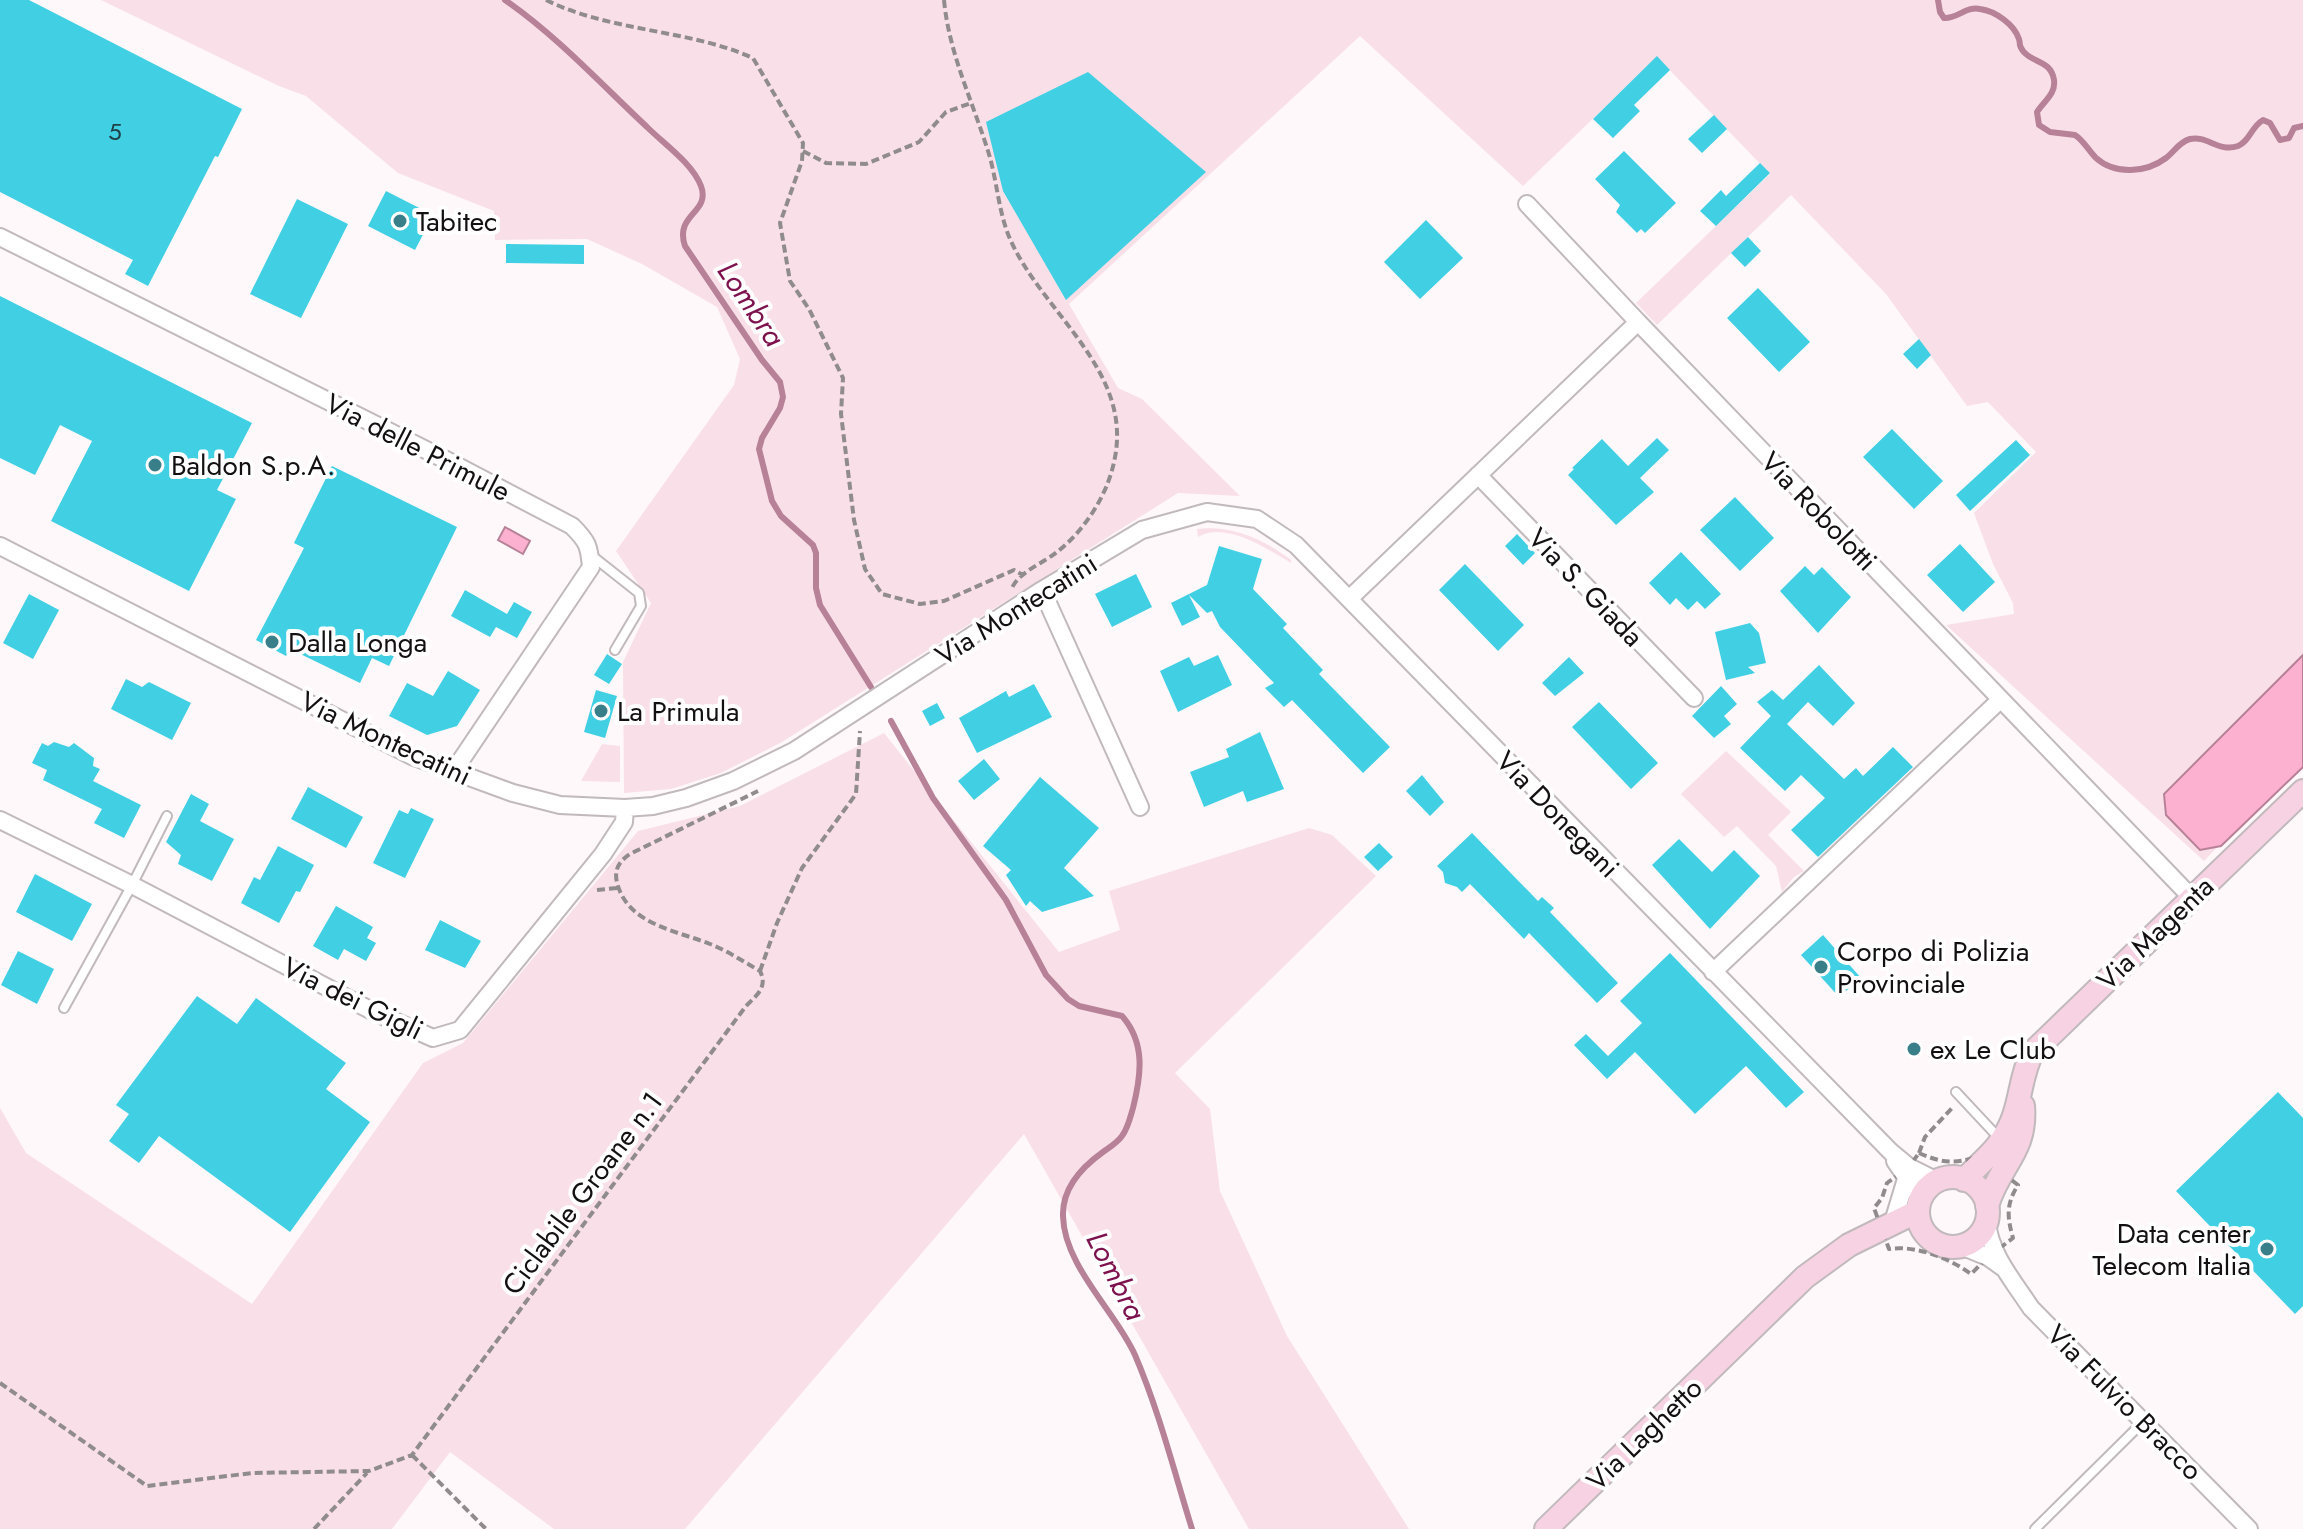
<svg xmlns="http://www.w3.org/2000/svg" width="2303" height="1529" viewBox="0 0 2303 1529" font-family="Jost,sans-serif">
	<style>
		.green { fill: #f9dfe8 }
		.water { fill: #fdb1d0; stroke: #b78197; stroke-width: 2 }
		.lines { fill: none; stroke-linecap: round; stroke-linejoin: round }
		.stream { stroke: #b78197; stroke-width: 6 }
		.building { fill: #41d0e3 }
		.lane-casing { stroke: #c1b9bc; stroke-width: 12 }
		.street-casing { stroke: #c1b9bc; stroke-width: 20 }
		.secondary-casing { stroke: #c1b9bc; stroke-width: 26 }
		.path { stroke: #908b8d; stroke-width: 4; stroke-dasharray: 8 4; stroke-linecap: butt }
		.lane { stroke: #fff; stroke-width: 8 }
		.street { stroke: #fff; stroke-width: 16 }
		.secondary { stroke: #f6d2e2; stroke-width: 22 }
		.poi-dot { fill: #387f8a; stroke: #fff; stroke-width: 3 }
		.labels { text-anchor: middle; stroke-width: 8; stroke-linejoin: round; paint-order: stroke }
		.number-label { font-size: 24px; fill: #1e4046 }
		.poi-label { font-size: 28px; fill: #131011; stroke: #fff; text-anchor: start }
		.street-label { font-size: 28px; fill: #131011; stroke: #fff }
		.water-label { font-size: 30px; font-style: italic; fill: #7d114d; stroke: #fff }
	</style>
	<rect width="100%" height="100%" fill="#fef8fa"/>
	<path class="green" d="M101,0H2303V757L2204,861L1946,625L2014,614L2013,603L1993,564L1974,513L2036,452L1988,402L1967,406L1886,294L1791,195L1657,325L1636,303L1770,174L1657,57L1523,186L1360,36L1069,304L1118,388L1142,399L1240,496L1178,493L782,742L721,773L671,789L624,793L623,662L651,603L616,551L734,385L740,359L717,307L642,264L587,239L495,240L494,211L398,173L306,96L279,86Z
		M1197,529C1231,525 1264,539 1291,560V563C1266,548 1225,521 1198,537Z
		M884,733L1059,952L1120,930L1109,891L1309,828L1332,835L1376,876L1175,1073L1210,1109L1220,1191L1287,1336L1409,1529H1249L1024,1134L685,1529H554L450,1452L392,1529H0V1108L26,1153L252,1304L423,1063L463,1043L638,831L740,806Z
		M602,744L620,746V782L581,781Z
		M1726,751L1791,812L1768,835L1804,871L1794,877L1782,892L1776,866L1737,826L1724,837L1681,794Z"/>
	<path class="water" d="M505,527L530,541L523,554L498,540Z
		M2303,655V767L2221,846L2200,850L2166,815L2164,794Z"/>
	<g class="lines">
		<path class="stream" d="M505,0C557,36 601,84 647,127C664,144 692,163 701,186C711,213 674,214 685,246L762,360L780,382L783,397L780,408L762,438L759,449L772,501L781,516L813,545L816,553V588L820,605L871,687
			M1938,0L1940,12L1944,18C1957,19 1966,6 1980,9C1995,11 2014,24 2019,39C2021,46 2018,44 2023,51C2032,63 2051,60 2054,80C2056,94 2044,101 2037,112L2039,125L2050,132L2075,135C2084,141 2089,151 2096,158C2115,175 2146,173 2166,158C2174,152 2179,142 2190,139C2207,135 2219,153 2238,146C2250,141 2251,127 2263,120L2270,123L2280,140L2289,138L2294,128L2303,126
			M891,721L933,798L1006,900L1046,975L1068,999L1079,1006L1122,1016C1146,1043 1141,1076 1133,1108C1130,1118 1128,1128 1122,1136C1117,1143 1110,1147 1103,1152C1082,1167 1062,1188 1063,1216C1064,1266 1116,1312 1135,1355C1159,1411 1174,1471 1192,1529"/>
	</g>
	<path class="building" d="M0,0H29L242,109L218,157L215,156L148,286L125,274L133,260L0,192Z
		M1657,56L1670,70L1634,105L1640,111L1613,138L1593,119Z
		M1088,72L1206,172L1066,300L1003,191L986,122Z
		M1714,115L1727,129L1702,153L1688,139Z
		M1624,151L1676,203L1645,233L1641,229L1637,233L1616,212L1620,205L1595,179Z
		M1760,163L1770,173L1716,226L1700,211L1721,190L1726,196Z
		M386,191L433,215L415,250L368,226Z
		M297,199L348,224L301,318L250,294Z
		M1426,220L1463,258L1420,299L1384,262Z
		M1748,237L1761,251L1745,267L1731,253Z
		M506,244L584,245V264L506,263Z
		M1758,288L1810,342L1779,372L1727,318Z
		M0,296L252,423L217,490L236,499L189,591L51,521L92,441L60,425L35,475L0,458Z
		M1919,339L1931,355L1917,369L1903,354Z
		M1892,429L1943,481L1914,509L1863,457Z
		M1657,438L1669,450L1640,478L1654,492L1616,525L1568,475L1574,469L1572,468L1602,439L1628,466Z
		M2016,440L2030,455L1970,511L1956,495Z
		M332,466L457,527L389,666L372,658L360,683L290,649L286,656L256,640L304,548L294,543Z
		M1735,497L1774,538L1740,571L1700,530Z
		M1517,534L1535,553L1523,565L1505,546Z
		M1960,544L1995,582L1963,612L1927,575Z
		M1219,546L1262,559L1253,589L1287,624L1283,628L1323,670L1319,674L1390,747L1363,773L1292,700L1284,707L1265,688L1274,683L1220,627L1212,611L1207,613L1189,595L1200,617L1182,626L1171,603L1207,585Z
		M1681,552L1721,594L1705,609L1697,601L1688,610L1676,598L1670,605L1649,583Z
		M1465,564L1524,625L1498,651L1439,590Z
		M1805,566L1814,575L1822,567L1851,597L1818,633L1780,591Z
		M1136,574L1152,607L1112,627L1095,594Z
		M465,590L507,614L514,602L532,612L517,638L496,627L490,637L451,616Z
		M29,594L59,610L33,659L3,643Z
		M1750,623L1759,633L1766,663L1748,667L1755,673L1726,680L1715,632Z
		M607,654L622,664L609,684L594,675Z
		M1218,655L1232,685L1178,712L1160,671L1189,657L1194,666Z
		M1569,657L1584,673L1555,696L1542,683Z
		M1819,665L1855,703L1833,726L1808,702L1787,724L1844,779L1856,768L1863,776L1893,747L1913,767L1818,857L1791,830L1825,798L1801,775L1785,791L1740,748L1771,716L1757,702L1772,690L1783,700Z
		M448,671L480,690L457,726L427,735L389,716L407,683L433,696Z
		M126,679L142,687L149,682L191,703L172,740L111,709Z
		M1034,684L1052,717L977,753L959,718L1006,691L1009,697Z
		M1721,686L1737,704L1724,716L1731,724L1714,738L1692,716Z
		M596,690L617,696L605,738L584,732Z
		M1599,702L1658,763L1631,789L1572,727Z
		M937,703L945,718L930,726L922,711Z
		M1260,732L1284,789L1247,802L1243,791L1204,807L1190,772L1229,757L1226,749Z
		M54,742L69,747L74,743L94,758L93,766L100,769L93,781L141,805L124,838L94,823L102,809L43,780L47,770L32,763L42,743L48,746Z
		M984,759L1000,779L974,800L958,781Z
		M1422,775L1444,802L1430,816L1406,791Z
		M1040,777L1099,828L1064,868L1094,896L1042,912L1030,901L1026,906L1006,875L1011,870L983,846Z
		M308,787L363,817L346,848L291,819Z
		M191,794L209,804L200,821L234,839L212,881L178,864L181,855L166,842Z
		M411,808L434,819L405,878L373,863L399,810L408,814Z
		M1472,833L1538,901L1542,897L1554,908L1550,912L1618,983L1597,1003L1529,933L1524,939L1470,884L1462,892L1457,887L1445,883L1443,872L1437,866Z
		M1679,839L1712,872L1734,850L1760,876L1710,929L1652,865Z
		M1379,843L1393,857L1378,871L1364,857Z
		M278,846L314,865L300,892L296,891L279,923L241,903L254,877L260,880Z
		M35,874L92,904L72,941L16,912Z
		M336,906L373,927L367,938L376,943L366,961L344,949L338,960L313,946Z
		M440,920L481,941L465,968L425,950Z
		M1823,935L1861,978L1839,997L1801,955Z
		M18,951L54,969L37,1004L1,985Z
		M1670,953L1804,1092L1786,1108L1746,1066L1695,1114L1635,1052L1607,1079L1574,1045L1586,1034L1608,1056L1642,1023L1620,1001Z
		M197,996L237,1024L256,998L346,1063L326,1089L370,1122L290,1232L159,1136L139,1163L109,1141L129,1114L116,1105Z
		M2278,1092L2303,1118V1306L2295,1314L2176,1191Z"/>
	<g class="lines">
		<defs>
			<path id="lane" d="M591,555L639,593L641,606L615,650
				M64,1008L132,885L167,816
				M1956,1092L1999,1138
				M2035,1529L2144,1421"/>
			<path id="street" d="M1527,204L1638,322
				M0,237L446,460L572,526C588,542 589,546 591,567L453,772
				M1478,475L1694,698
				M0,546L412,756L513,793L560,805L625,808L653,806L686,798L733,781L794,751L1042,590L1142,530L1207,512L1257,519L1296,545L1891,1152L1909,1167L1937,1181
				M1042,590L1140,807
				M1349,599L1638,322L2192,898
				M0,820L132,885L374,1012L433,1038L460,1030L603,854L624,822L625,808
				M1713,972L2000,700
				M1895,1161L1921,1199
				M1987,1221C1989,1253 2014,1282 2031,1308L2249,1529
				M1893,1222L1906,1179
				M1961,1246L1988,1257L2002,1267"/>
			<path id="secondary" d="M1918 1212a35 35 0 1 1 70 0a35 35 0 1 1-70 0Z
				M1964,1180C1984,1159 2001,1148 2012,1121C2021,1099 2021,1074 2032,1053L2303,791
				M1987,1206C1999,1165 2027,1152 2023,1106
				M1546,1529L1805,1277L1849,1245L1918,1211"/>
		</defs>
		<use href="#lane" class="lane-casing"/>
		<use href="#street" class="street-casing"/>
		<use href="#secondary" class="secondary-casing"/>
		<path class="path" d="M546,0C611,32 688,29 753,58L803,143L802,161L780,223L790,281L809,309L843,378L841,414L854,520L865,569L882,594L920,604L944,601L1014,570L1023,575
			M944,0C949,53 972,100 988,151C997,179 998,211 1010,239C1043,314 1135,371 1114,462C1107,496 1084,531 1057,552C1042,564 1018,572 1011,590
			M803,151L826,163L866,164L919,142L946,112L971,103
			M597,890L618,888
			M760,971L777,923L802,868L856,794L860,731
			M1919,1153C1946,1165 1959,1164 1987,1153L2001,1172L2018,1185C2006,1204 2007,1217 2013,1238L1988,1257L1971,1274C1949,1258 1916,1245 1889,1249L1874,1208L1882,1198L1887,1183L1909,1167Z
			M1919,1153L1925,1137L1952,1108
			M0,1383L147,1486L252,1473L369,1471L412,1455L746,1006C757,995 768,987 760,971C744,962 728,951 710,944C678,931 630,925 618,886C613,871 618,862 630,854L758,791
			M412,1455L486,1529
			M314,1529L367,1473"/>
		<use href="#lane" class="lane"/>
		<use href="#street" class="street"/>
		<use href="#secondary" class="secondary"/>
	</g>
	<g class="poi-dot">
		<circle cx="400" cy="221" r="8"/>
		<circle cx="155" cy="465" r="8"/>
		<circle cx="272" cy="642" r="8"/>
		<circle cx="601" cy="711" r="8"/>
		<circle cx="1821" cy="967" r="8"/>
		<circle cx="1914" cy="1049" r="8"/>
		<circle cx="2267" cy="1249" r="8"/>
	</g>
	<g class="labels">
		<g class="number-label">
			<text x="115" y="140">5</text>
		</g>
		<g class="poi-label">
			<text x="416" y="231">Tabitec</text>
			<text x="171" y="475">Baldon S.p.A.</text>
			<text x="288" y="652">Dalla Longa</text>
			<text x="617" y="721">La Primula</text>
			<text x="1837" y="961">Corpo di Polizia<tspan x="1837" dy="32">Provinciale</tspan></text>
			<text x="1930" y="1059">ex Le Club</text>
			<text x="2251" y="1243" text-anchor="end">Data center<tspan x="2251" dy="32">Telecom Italia</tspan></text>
		</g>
		<g class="street-label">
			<text transform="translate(418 447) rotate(27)" y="10">Via delle Primule</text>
			<text transform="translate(1819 511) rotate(46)" y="10">Via Robolotti</text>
			<text transform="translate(1586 587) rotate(46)" y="10">Via S. Giada</text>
			<text transform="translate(1016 609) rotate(-32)" y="10">Via Montecatini</text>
			<text transform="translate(386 738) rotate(25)" y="10">Via Montecatini</text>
			<text transform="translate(1558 814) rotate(46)" y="10">Via Donegani</text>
			<text transform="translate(2155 933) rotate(-44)" y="10">Via Magenta</text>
			<text transform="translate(353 998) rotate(26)" y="10">Via dei Gigli</text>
			<text transform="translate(582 1193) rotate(-53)" y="10">Ciclabile Groane n.1</text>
			<text transform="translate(2125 1402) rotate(45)" y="10">Via Fulvio Bracco</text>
			<text transform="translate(1644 1434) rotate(-44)" y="10">Via Laghetto</text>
		</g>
		<g class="water-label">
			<text transform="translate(751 304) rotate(56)" y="10">Lombra</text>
			<text transform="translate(1116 1276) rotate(63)" y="10">Lombra</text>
		</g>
	</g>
</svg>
